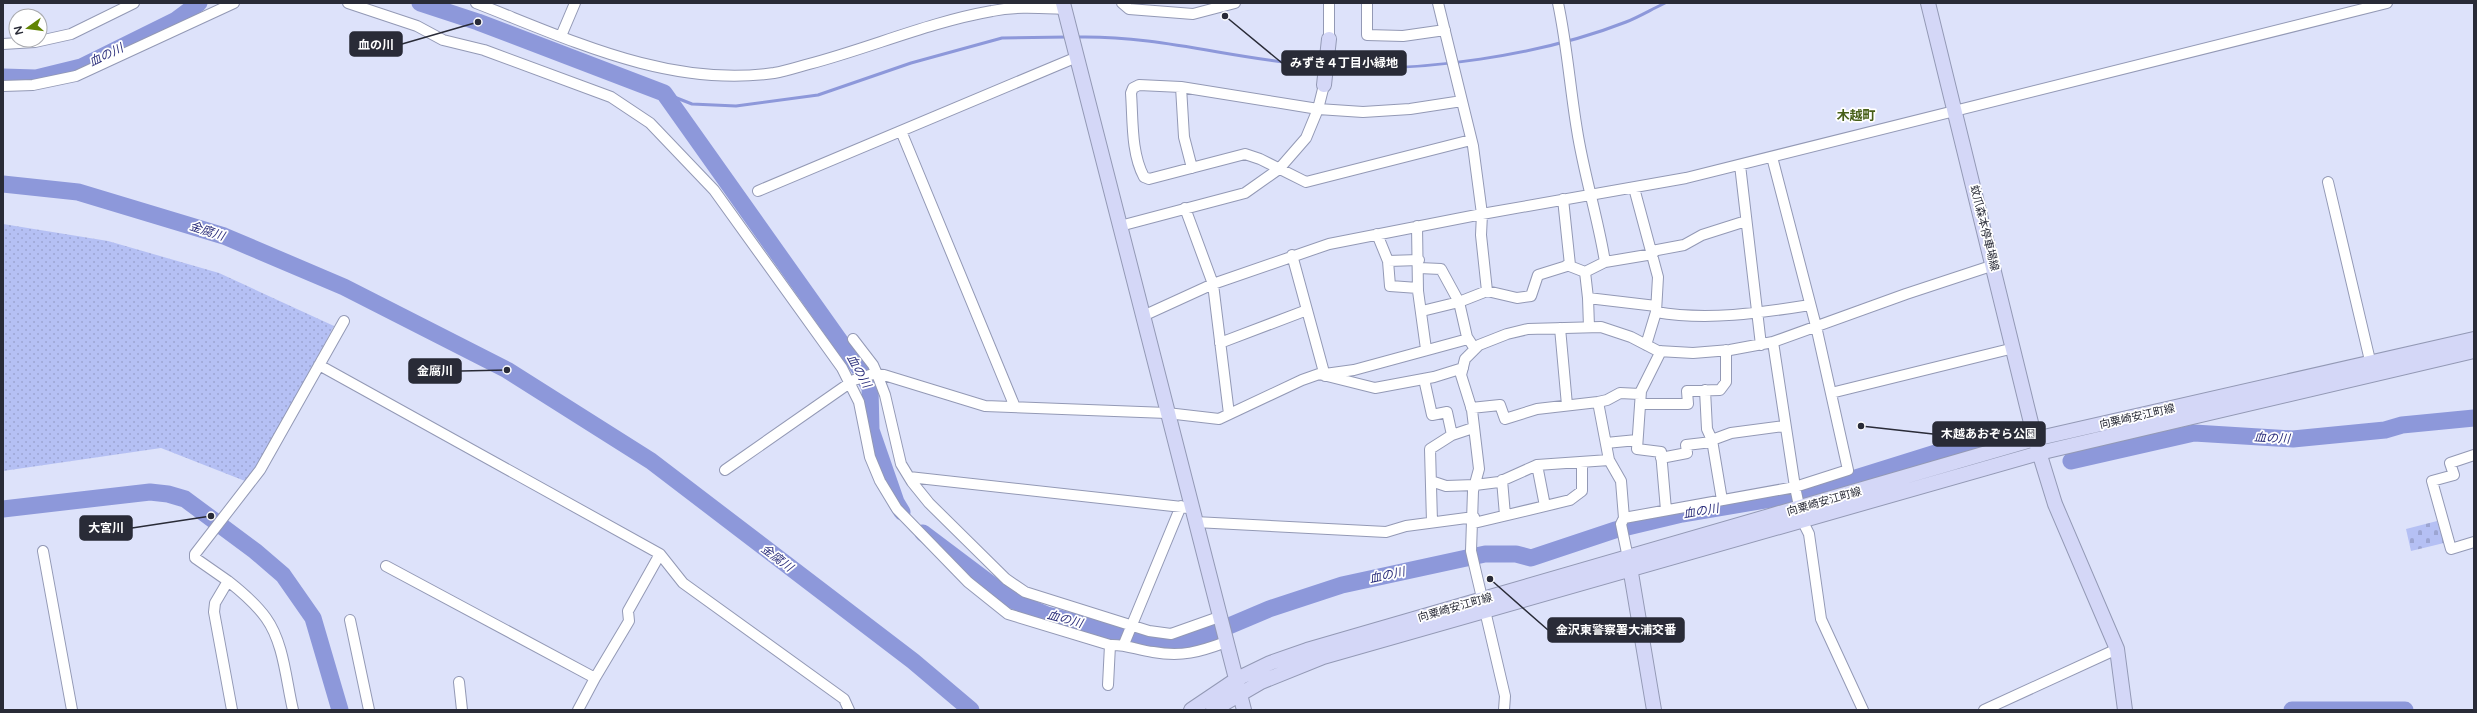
<svg xmlns="http://www.w3.org/2000/svg" width="2477" height="713" viewBox="0 0 2477 713" font-family="'Varela Round','Noto Sans JP',sans-serif">
	<style>
		.cemetery { fill: url(#cemetery-stones) }
		.park { fill: url(#park-dots) }
		.lines { fill: none; stroke-linecap: round; stroke-linejoin: round }
		.stream { stroke: #8d98da; stroke-width: 3 }
		.river { stroke: #8d98da; stroke-width: 17 }
		.street-casing { stroke: #9399b5; stroke-width: 12 }
		.secondary-casing { stroke: #9399b5; stroke-width: 16 }
		.street { stroke: #fff; stroke-width: 10 }
		.secondary { stroke: #d4d7f7; stroke-width: 14 }
		.labels { text-anchor: middle; stroke-width: 3.5; stroke-linejoin: round; paint-order: stroke }
		.street-label { font-size: 11px; fill: #292b37; stroke: #fff }
		.water-label { font-size: 12px; font-style: italic; fill: #2c2f7c; stroke: #fff }
		.quarter-label { font-size: 13px; font-weight: bold; fill: #475f18; stroke: #fff }
		.leader { fill: none; stroke: #292b37; stroke-width: 1.5 }
		.callout-dot { fill: #292b37; stroke: #fff; stroke-width: 1.5 }
		.callout { fill: #292b37; stroke: #292b37; stroke-width: 1.5 }
		.callout-label { font-size: 12px; text-anchor: middle; font-weight: bold; fill: #fff }
	</style>
	<defs>
		<pattern id="cemetery-stones" width="16" height="16" patternUnits="userSpaceOnUse"><rect width="16" height="16" fill="#b5c0f4"/><path d="M2 7V4a2 2 0 0 1 4 0v3zM10 15v-3a2 2 0 0 1 4 0v3z" fill="#9ca5d2"/></pattern>
		<pattern id="park-dots" width="8" height="8" patternUnits="userSpaceOnUse"><rect width="8" height="8" fill="#b5c0f4"/><path d="M2 2h.1M6 6h.1" fill="none" stroke="#9ca5d2" stroke-width="1.8" stroke-linecap="round"/></pattern>
	</defs>
	<rect width="100%" height="100%" fill="#dde2fa"/>
	<path class="cemetery" d="M2437,521L2444,543L2411,551L2406,529Z"/>
	<path class="park" d="M3,224L108,241L219,273L334,326L264,456L245,481L161,448L3,471Z"/>
	<g class="lines">
		<path class="stream" d="M1076,37C1161,35 1240,61 1323,66
			M1330,67C1420,73 1542,55 1626,22C1639,17 1652,9 1665,3
			M664,93L692,104L736,106L818,95L911,63L1002,38L1067,37"/>
		<path class="river" d="M420,3L478,22L664,93L859,368L870,388L871,430L896,502L902,512
			M3,77L36,78L81,67L176,20L199,3
			M3,184L78,192L224,236L344,287L507,370L651,461L913,661L971,710
			M2071,461L2194,433L2293,439L2385,430L2402,425L2474,418
			M3,509L150,492L168,494L185,499L255,551L283,575L313,618L340,710
			M923,533L1012,600L1047,615L1156,643L1174,645L1210,634L1269,609L1342,585L1485,554H1516L1531,558L1615,530L1682,514L1789,496L1836,484L1980,439
			M2292,710H2405"/>
		<defs>
			<path id="street" d="M348,3L417,26L443,40L484,50L611,97L650,123L714,190L842,368L859,402L870,457L880,481L897,509L968,582L1008,614L1110,645C1126,644 1137,650 1153,652C1182,657 1199,652 1226,642
				M476,3C571,40 669,88 774,73C786,71 798,67 809,64C870,48 929,22 992,11C1016,6 1040,8 1065,9
				M1122,3L1129,9L1193,14L1235,3
				M1367,3V35L1403,36L1445,30
				M1438,3L1473,146L1482,214L1481,235L1487,291
				M1558,3C1567,45 1570,88 1577,130C1584,175 1598,218 1605,262L1653,254
				M561,36L575,3
				M1329,39V3
				M3,44L35,42L71,34L134,3
				M3,86L33,85L76,76L234,3
				M1181,87L1184,137L1192,168
				M1462,101L1410,109L1363,112L1318,109L1181,87L1139,85L1133,88L1131,93C1133,120 1131,153 1144,177L1149,179L1245,154L1260,159L1306,182L1471,140
				M901,131L1015,407
				M1740,165L1761,345
				M2328,182L2372,369
				M1634,188L1658,277L1656,312L1646,345
				M758,191L1077,57
				M1185,208L1213,284L1229,414
				M1120,226L1245,193L1279,169L1306,138L1318,109L1324,85
				M1417,226L1418,291L1426,349
				M1377,234L1388,261L1390,286L1418,288
				M1652,251L1684,245L1702,235L1746,221
				M1292,255L1325,376
				M1388,261L1419,260
				M1567,265L1585,272L1588,298
				M1419,268L1441,269L1459,302L1422,311
				M1585,272L1605,262
				M1656,312C1707,321 1760,313 1810,305
				M1143,316L1213,284L1329,244L1482,214L1686,178L2387,3
				M1589,327L1588,298L1656,306
				M1560,328L1567,405
				M853,339L873,365L877,374L885,395L901,464L912,482L929,503L1006,579L1025,592L1149,631L1171,634L1219,617
				M1773,342L1795,487L1802,520L1809,534L1821,619L1863,710
				M1220,343L1307,310
				M1475,349L1467,337L1459,302L1487,291L1517,298L1531,296L1538,275L1570,265L1563,199
				M1661,351L1641,391L1637,449L1661,452L1666,510
				M319,365L660,554L683,583L844,699L849,710
				M1325,374L1354,370L1468,339
				M1424,379L1432,415L1447,412L1452,435
				M1705,390L1707,429L1712,440L1722,500
				M1831,393L2014,348
				M1598,402L1607,400L1620,393L1640,394
				M1640,404H1688L1687,391L1720,390L1726,382V350
				M1471,408L1500,405L1505,419L1537,409L1598,402L1609,460
				M1712,440L1731,433L1784,426
				M1606,443L1637,440
				M2474,455L2450,463L2454,475L2432,481L2451,549L2474,542
				M1661,458L1687,453L1686,445L1712,442
				M1537,465L1545,506
				M725,470L854,380L873,374L884,375L985,406L1167,413L1219,419L1302,380L1319,374L1375,388L1434,377L1463,368
				M909,477L1191,508
				M1502,480L1505,515
				M1431,481L1446,486L1475,485L1499,482L1537,465L1609,460L1621,481L1624,518
				M1195,522L1386,532L1406,526L1474,517
				M1432,522L1430,449L1452,435L1473,428
				M1474,523L1570,500L1582,491V462
				M43,551L72,710
				M1628,558L1621,524L1624,518L1795,487L1848,470L1816,326L1772,157
				M386,566L595,678L578,710
				M228,581C242,592 256,604 266,618C284,643 286,681 293,710
				M350,620L369,710
				M1124,644L1181,506
				M595,678L629,621L628,611L660,554
				M459,682L462,710
				M1108,685L1110,645
				M232,710L214,612L215,603L228,581L195,558V554L260,470L344,321
				M1504,710L1505,696L1471,551L1473,491L1479,469L1472,410L1461,375L1465,359L1479,345L1507,334L1528,329L1601,327L1631,337L1658,351L1693,353L1730,350L1773,342L1906,294L1994,265
				M1984,710L2117,649"/>
			<path id="secondary" d="M1063,3L1244,710
				M1928,3L2035,439L2055,504L2117,649L2125,710
				M1324,85L1329,39
				M1629,561L1654,710
				M1191,710L1237,679L1270,663L1307,650L1483,599L2035,439L2474,339
				M1213,710L1261,682L1323,657L2039,453L2474,351"/>
		</defs>
		<use href="#street" class="street-casing"/>
		<use href="#secondary" class="secondary-casing"/>
		<use href="#street" class="street"/>
		<use href="#secondary" class="secondary"/>
	</g>
	<g class="labels">
		<g class="street-label">
			<text transform="translate(1985 228) rotate(76)" y="4">蚊爪森本停車場線</text>
			<text transform="translate(2137 416) rotate(-13)" y="4">向粟崎安江町線</text>
			<text transform="translate(1824 501) rotate(-16)" y="4">向粟崎安江町線</text>
			<text transform="translate(1455 607) rotate(-16)" y="4">向粟崎安江町線</text>
		</g>
		<g class="water-label">
			<text transform="translate(106 55) rotate(-26)" y="4">血の川</text>
			<text transform="translate(207 231) rotate(18)" y="4">金腐川</text>
			<text transform="translate(859 371) rotate(61)" y="4">血の川</text>
			<text transform="translate(2272 438) rotate(3)" y="4">血の川</text>
			<text transform="translate(1701 511) rotate(-10)" y="4">血の川</text>
			<text transform="translate(777 558) rotate(37)" y="4">金腐川</text>
			<text transform="translate(1387 575) rotate(-12)" y="4">血の川</text>
			<text transform="translate(1065 619) rotate(15)" y="4">血の川</text>
		</g>
		<g class="quarter-label">
			<text x="1856" y="120">木越町</text>
		</g>
	</g>
	<path class="leader" d="M478 22L402 44M1225 16L1282 63M507 370L461 371M1861 426L1933 434M211 516L132 528M1490 579L1548 630"/>
	<g class="callout-dot">
		<circle cx="478" cy="22" r="4"/>
		<circle cx="1225" cy="16" r="4"/>
		<circle cx="507" cy="370" r="4"/>
		<circle cx="1861" cy="426" r="4"/>
		<circle cx="211" cy="516" r="4"/>
		<circle cx="1490" cy="579" r="4"/>
	</g>
	<g class="callout">
		<rect x="350" y="32" width="52" height="24" rx="4"/>
		<rect x="1282" y="51" width="124" height="24" rx="4"/>
		<rect x="409" y="359" width="52" height="24" rx="4"/>
		<rect x="1933" y="422" width="112" height="24" rx="4"/>
		<rect x="80" y="516" width="52" height="24" rx="4"/>
		<rect x="1548" y="618" width="136" height="24" rx="4"/>
	</g>
	<g class="callout-label">
		<text x="376" y="49">血の川</text>
		<text x="1344" y="67">みずき４丁目小緑地</text>
		<text x="435" y="375">金腐川</text>
		<text x="1989" y="438">木越あおぞら公園</text>
		<text x="106" y="532">大宮川</text>
		<text x="1616" y="634">金沢東警察署大浦交番</text>
	</g>
	<rect width="2477" height="713" fill="none" stroke="#292b37" stroke-width="8"/>
	<g transform="translate(28 28) rotate(256)"><circle r="19" fill="#ffffff" stroke="#a9aaaf"/>
	<path d="M0-3L7 15L0 10L-7 15Z" fill="#628503"/>
	<text y="-6" font-size="11" font-weight="bold" text-anchor="middle" fill="#292b37">N</text>
	</g>
</svg>
